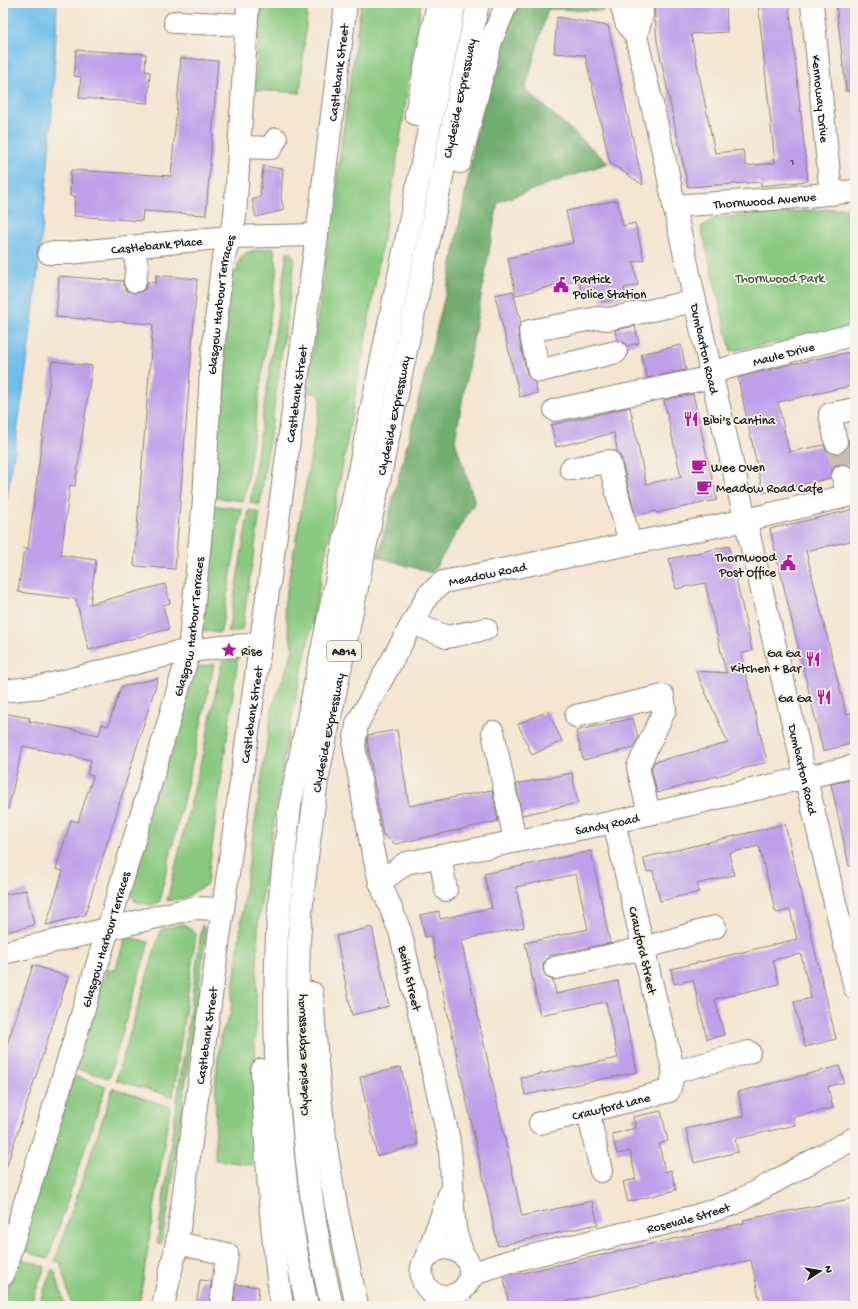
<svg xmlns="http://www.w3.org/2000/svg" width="858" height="1309" viewBox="0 0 858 1309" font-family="'Gochi Hand',sans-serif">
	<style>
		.green { fill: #8ac980; stroke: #53724e }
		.forest { fill: #6fad6e; stroke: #466445 }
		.water { fill: #70bfeb; stroke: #466e84 }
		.building { fill: #bf9fe9 }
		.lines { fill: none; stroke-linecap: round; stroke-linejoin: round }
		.minor-tunnel { stroke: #cabdad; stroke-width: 22; stroke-dasharray: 22 11; stroke-linecap: butt }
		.minor-casing { stroke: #888076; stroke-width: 24 }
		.major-casing { stroke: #888076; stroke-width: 24 }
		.minor { stroke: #fff; stroke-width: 22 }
		.major { stroke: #fff; stroke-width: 22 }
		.labels { text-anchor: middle; stroke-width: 3.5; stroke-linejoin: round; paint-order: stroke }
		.number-label { font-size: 11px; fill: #453d4f }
		.shield { fill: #f7f3e8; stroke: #5e5c59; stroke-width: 1 }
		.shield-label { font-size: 12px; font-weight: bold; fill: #1c1c1c }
		.street-label { font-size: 13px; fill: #1c1c1c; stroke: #f7f3e8 }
		.park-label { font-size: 13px; fill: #42593f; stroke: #f7f3e8 }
		.poi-label { font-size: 13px; fill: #1c1c1c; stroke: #f7f3e8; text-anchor: start }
	</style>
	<rect width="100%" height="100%" fill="#f7f3e8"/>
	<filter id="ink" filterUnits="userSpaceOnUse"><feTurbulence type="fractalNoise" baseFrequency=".025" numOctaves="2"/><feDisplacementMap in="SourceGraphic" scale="8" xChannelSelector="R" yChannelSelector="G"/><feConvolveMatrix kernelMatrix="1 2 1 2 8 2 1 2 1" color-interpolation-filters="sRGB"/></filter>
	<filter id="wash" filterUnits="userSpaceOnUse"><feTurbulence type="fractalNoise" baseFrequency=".012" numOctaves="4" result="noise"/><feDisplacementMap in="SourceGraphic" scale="16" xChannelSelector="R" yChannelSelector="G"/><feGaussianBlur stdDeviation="0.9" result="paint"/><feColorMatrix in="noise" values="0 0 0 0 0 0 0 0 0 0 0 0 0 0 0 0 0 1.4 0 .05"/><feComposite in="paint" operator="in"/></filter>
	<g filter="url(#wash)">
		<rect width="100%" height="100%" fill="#f5e5d1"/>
		<path class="green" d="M260,3H308L300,93L255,90Z
			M361,3H421L395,172L346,448L311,629L286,745L258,924L253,1165L215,1160L216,1078L220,1037L230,1015L246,882L272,708L293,650L284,607L321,399L317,393H307Z
			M855,207V328L731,351L701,227L715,218Z
			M274,248L277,269L244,501L211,497L228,271L237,272C239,247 255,251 274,248Z
			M287,252L291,253L295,260L260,505L250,502Z
			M210,505L242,509L221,632L218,633L195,629Z
			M249,510L260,513L242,630L228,633Z
			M238,658L207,884L186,897L167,901L207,735L222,662Z
			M214,664L199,734L159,902L151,905L134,901V897L126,895L189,669Z
			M184,924L196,934L173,1097L116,1080L161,929Z
			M202,925L205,929L206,935L168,1210L161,1244L157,1243Z
			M132,938L149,942L109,1078L76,1069L107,968L115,971L125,939Z
			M74,1076L106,1086L48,1259L20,1249Z
			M113,1088L170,1107L139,1306H72L60,1262L55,1261Z
			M17,1257L45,1267L30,1306H3V1298Z
			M52,1269L55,1271L65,1306H38Z"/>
		<path class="forest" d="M503,3H603V11L548,9L525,89L608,163L498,202L455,441L475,502L432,573L378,557L448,284L486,83Z"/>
		<path class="water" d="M3,3H57C52,177 31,352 3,523Z"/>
		<g id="blocks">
			<path class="building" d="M654,3H726L727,32L691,34L715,153L743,150L746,166L775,163L758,3H789L808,181L761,186V182L688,187L657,41Z
				M836,3H855V90L846,91Z
				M557,17L608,26L643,185L610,163L585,55L554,53Z
				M76,50L146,54L145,71L150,72L148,103L79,98L81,77L74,76Z
				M181,58L218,61L206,215L143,211L142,221L74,216L75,196H70L71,170L171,176Z
				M263,166L283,169L281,198L284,210L256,217L252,200L260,197Z
				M617,200L623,226L635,223L644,260L633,262L638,285L624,288L626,296L602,302L600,293L583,297L579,280L516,295L508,258L573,243L566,211Z
				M156,275L197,279L175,569L134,566L153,324L56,317L59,276L123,281L124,286L127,291L134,293L140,292L145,289L147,282L156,283Z
				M513,291L521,323L518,328V334L527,374L530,379L535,383L537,393L520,397L495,295Z
				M635,326L639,343L626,346L625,343L617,340L615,330Z
				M681,345L686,370L647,378L641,354Z
				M855,351V385L778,402L789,452L824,445L826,450L832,454H839L844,452L848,446V440L855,438V473L853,468L847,464H840L835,466L831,472V478L763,493L738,378L783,366Z
				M52,361L92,366L75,486L70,485L61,555L96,560L90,604L165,584L170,603L163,605L169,629L89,650L76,599L18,592L24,548L28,549Z
				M693,394L717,500L656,513V511L636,516L621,458L618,453L614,433L556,447L551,425L630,407L646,484L681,477L664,400Z
				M855,509V540L806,551L846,714L855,712V743L823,751L770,529Z
				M729,546L752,651L741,654L767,762L657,793L651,768L654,762L728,743L696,671L726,673L705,583L676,589L669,559Z
				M158,678L85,915L46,925L63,871L56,869L71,820L78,822L93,776L87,774L91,760L23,746L8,809H3V713L30,718L29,721L99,735L102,724L108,726L121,687Z
				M548,711L562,741L532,755L518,724Z
				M633,718L638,738L633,748L583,760L576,731Z
				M397,730L409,806L492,790L498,821L395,844L383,835L367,740L368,735Z
				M572,773L578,803L522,815L516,784Z
				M855,779V865L849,866L831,784Z
				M785,824L836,1039L805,1047L794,1002L811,998L801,954L773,960L779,984L715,999L724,1035L707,1039L693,980L674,984L671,969L797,939L790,910L776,913L759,846L729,853L734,875L697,884L699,892L660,901L653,871L647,872L643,858Z
				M591,851L610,943L548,956V958L543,964V970L546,977L553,980L556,994L618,981L637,1072L525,1095L521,1078L618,1058L606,1002L540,1015L525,943L588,929L576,874L516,887L524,927L461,940L522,1216L592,1201L598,1224L498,1246L431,936L425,937L420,915L439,911L440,919L492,908L484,874Z
				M26,890L34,925L3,933V895Z
				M372,927L389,1006L352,1015L336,936Z
				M33,965L68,977L6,1168H3V1057Z
				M839,1066L844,1082L828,1087L833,1108L793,1117L795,1125L735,1139L738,1152L694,1163L686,1129L744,1116L738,1092Z
				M401,1067L418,1145L377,1156L360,1077Z
				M661,1111L668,1141L659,1144L665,1172L671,1170L676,1190L628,1202L623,1182L636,1179L630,1151L617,1154L612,1134L636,1128L633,1117Z
				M855,1198V1306H761L751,1260L545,1306H509L504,1277L744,1223L743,1220Z
				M200,1280L211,1281L209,1306H196Z
				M236,1284L259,1287L257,1306H234Z"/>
		</g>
	</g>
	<g filter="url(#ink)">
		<use href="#blocks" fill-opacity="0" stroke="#888076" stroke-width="1"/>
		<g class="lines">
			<path class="minor-tunnel" d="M836,442L843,476"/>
			<defs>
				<g id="minor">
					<path id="s1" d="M621,3L626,22L636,36L667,169L674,206L711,373L855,988"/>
					<path id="s2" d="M812,3L831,194"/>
					<path d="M175,22L246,25"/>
					<path d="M636,36L642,15L641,3"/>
					<path d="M239,147L271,148L276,139"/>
					<path id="s3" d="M674,206L787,198L855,191"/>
					<path d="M133,247L137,265L135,281"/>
					<path id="s4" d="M49,253H69L228,237L317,235"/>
					<path d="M616,352L539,371L530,331L598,318L608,319L633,314L695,301"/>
					<path id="s5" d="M711,373L734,366L855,334"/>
					<path d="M555,410L713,377"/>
					<path d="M836,442L830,414L855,409"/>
					<path d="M571,469L609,461L630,544"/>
					<path d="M843,476L847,496"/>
					<path d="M413,623L447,637L486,629"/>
					<path d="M3,691L41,687L175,653L222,647L261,644"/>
					<path d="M576,716L663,696L665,709L638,767L649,814"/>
					<path d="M493,732L515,841"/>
					<path d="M440,856L446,890"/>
					<path id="s6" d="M380,882L406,863L614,822L855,766"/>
					<path d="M3,953L108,929L193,908L223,909"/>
					<path d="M555,968L644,948L715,927"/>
					<path d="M674,1072L749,1052"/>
					<path d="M588,1110L601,1171"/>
					<path id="s7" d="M540,1123L669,1091L674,1072L654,994L614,822"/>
					<path d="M177,1243L227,1254L221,1306"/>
					<path id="s8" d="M463,1255C461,1248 458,1240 456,1233C450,1202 454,1168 448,1136L400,931L380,882L371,844L354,746L357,724L428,595L443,582L746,520L855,494"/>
					<path d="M426,1258L439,1223L449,1195"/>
					<path id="s9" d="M3,1275L108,929L189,652L204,500L211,370L222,264L235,217L248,3"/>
					<path id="s10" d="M470,1278L483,1270L507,1262L696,1216L733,1204L855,1138"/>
					<path d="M432,1293C471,1309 485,1257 451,1249C433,1245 416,1263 423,1281C425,1286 428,1289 432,1293C435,1297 438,1302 440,1306"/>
					<path id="s11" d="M163,1306L177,1243L223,909L282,492L317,235L346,3"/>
				</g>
				<g id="major">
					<path d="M416,114L438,3"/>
					<path d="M460,162L491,41L507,3"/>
					<path d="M312,993C315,1039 318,1085 324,1130C331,1189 345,1248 357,1306"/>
					<path d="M262,1070C266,1149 270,1228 282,1306"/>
					<path d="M307,1306C281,1186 271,1058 277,935C280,892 285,849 290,806L455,3"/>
					<path id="s12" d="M332,1306C311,1219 301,1129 299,1039C298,1002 297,964 300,927C303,878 311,829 317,780L478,3"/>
				</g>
			</defs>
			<use href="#minor" class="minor-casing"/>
			<use href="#major" class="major-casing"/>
			<use href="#minor" class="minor"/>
			<use href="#major" class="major"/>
		</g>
	</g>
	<defs>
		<symbol id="civic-bare" viewBox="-9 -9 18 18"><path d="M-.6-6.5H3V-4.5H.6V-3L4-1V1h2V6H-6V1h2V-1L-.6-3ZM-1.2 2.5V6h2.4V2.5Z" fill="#b5179e" stroke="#f7f3e8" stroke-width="2.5" paint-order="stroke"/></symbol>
		<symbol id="restaurant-bare" viewBox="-9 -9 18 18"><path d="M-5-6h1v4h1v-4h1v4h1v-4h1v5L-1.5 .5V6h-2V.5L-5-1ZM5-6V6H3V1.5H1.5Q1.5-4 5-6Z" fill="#b5179e" stroke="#f7f3e8" stroke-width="2.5" paint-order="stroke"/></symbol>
		<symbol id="cafe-bare" viewBox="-9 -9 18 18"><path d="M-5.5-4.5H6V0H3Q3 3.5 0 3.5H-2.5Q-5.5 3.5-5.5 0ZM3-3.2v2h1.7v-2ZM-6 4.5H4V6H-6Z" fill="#b5179e" stroke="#f7f3e8" stroke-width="2.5" paint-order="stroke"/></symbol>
		<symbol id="sight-bare" viewBox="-9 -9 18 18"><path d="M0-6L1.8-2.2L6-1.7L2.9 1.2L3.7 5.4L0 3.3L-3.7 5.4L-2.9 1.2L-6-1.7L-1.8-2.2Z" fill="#b5179e" stroke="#f7f3e8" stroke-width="2.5" paint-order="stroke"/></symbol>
	</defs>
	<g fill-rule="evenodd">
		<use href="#civic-bare" x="550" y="274" width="22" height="22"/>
		<use href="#restaurant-bare" x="680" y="408" width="22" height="22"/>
		<use href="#cafe-bare" x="688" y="455" width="22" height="22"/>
		<use href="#cafe-bare" x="693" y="476" width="22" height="22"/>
		<use href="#civic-bare" x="777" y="552" width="22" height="22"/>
		<use href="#sight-bare" x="218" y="639" width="22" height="22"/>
		<use href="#restaurant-bare" x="802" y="648" width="22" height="22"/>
		<use href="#restaurant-bare" x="813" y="686" width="22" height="22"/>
	</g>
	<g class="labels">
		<g class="number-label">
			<text x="792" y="165">1</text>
		</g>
		<rect class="shield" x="327" y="641" width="34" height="20" rx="3"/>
		<g class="shield-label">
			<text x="344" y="655">A814</text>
		</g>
		<g class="street-label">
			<text dy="5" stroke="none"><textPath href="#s11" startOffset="1246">Castlebank Street</textPath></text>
			<text dy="5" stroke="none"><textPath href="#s12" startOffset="1226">Clydeside Expressway</textPath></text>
			<text dy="5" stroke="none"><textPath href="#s2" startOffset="96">Kennoway Drive</textPath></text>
			<text dy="5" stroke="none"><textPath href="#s3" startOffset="91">Thornwood Avenue</textPath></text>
			<text dy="5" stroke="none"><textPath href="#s4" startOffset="108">Castlebank Place</textPath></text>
			<text dy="5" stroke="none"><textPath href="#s9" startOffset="999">Glasgow Harbour Terraces</textPath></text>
			<text dy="5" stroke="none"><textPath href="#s1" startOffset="357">Dumbarton Road</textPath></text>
			<text dy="5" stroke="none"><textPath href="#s5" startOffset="75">Maule Drive</textPath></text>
			<text dy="5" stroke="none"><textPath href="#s11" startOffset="922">Castlebank Street</textPath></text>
			<text dy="5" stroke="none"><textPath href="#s12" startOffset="902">Clydeside Expressway</textPath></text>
			<text dy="5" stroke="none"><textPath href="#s8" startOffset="757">Meadow Road</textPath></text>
			<text dy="5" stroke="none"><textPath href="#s9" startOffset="675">Glasgow Harbour Terraces</textPath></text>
			<text dy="5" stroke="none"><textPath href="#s11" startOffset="598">Castlebank Street</textPath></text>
			<text dy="5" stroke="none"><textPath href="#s12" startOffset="578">Clydeside Expressway</textPath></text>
			<text dy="5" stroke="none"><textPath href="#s1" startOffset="789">Dumbarton Road</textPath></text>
			<text dy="5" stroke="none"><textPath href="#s6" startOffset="237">Sandy Road</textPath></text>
			<text dy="5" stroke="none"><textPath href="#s9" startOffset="351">Glasgow Harbour Terraces</textPath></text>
			<text transform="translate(644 950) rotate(77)" y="5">Crawford Street</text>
			<text transform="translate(411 978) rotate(77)" y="5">Beith Street</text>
			<text dy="5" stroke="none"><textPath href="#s11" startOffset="274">Castlebank Street</textPath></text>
			<text transform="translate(301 1055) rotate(-92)" y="5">Clydeside Expressway</text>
			<text dy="5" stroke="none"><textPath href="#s7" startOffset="73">Crawford Lane</textPath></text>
			<text dy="5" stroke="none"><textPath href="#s10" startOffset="227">Rosevale Street</textPath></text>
		</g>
		<g class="park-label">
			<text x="780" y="282">Thornwood Park</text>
		</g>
		<g class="poi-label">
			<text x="573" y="283">Partick<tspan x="573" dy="15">Police Station</tspan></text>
			<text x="703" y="424">Bibi's Cantina</text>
			<text x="711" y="471">Wee Oven</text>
			<text x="716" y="492">Meadow Road Cafe</text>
			<text x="776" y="561" text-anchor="end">Thornwood<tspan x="776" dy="15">Post Office</tspan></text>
			<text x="241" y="655">Rise</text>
			<text x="801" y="657" text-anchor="end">Ga Ga<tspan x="801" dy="15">Kitchen + Bar</tspan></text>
			<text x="812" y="702" text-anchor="end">Ga Ga</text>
		</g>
	</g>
	<rect width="858" height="1309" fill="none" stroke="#f7f3e8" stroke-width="16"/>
	<g transform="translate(820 1271) rotate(78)" stroke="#f7f3e8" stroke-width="3" paint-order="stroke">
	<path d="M0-3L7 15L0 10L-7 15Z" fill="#1c1c1c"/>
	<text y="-6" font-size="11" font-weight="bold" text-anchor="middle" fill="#1c1c1c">N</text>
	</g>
</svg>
